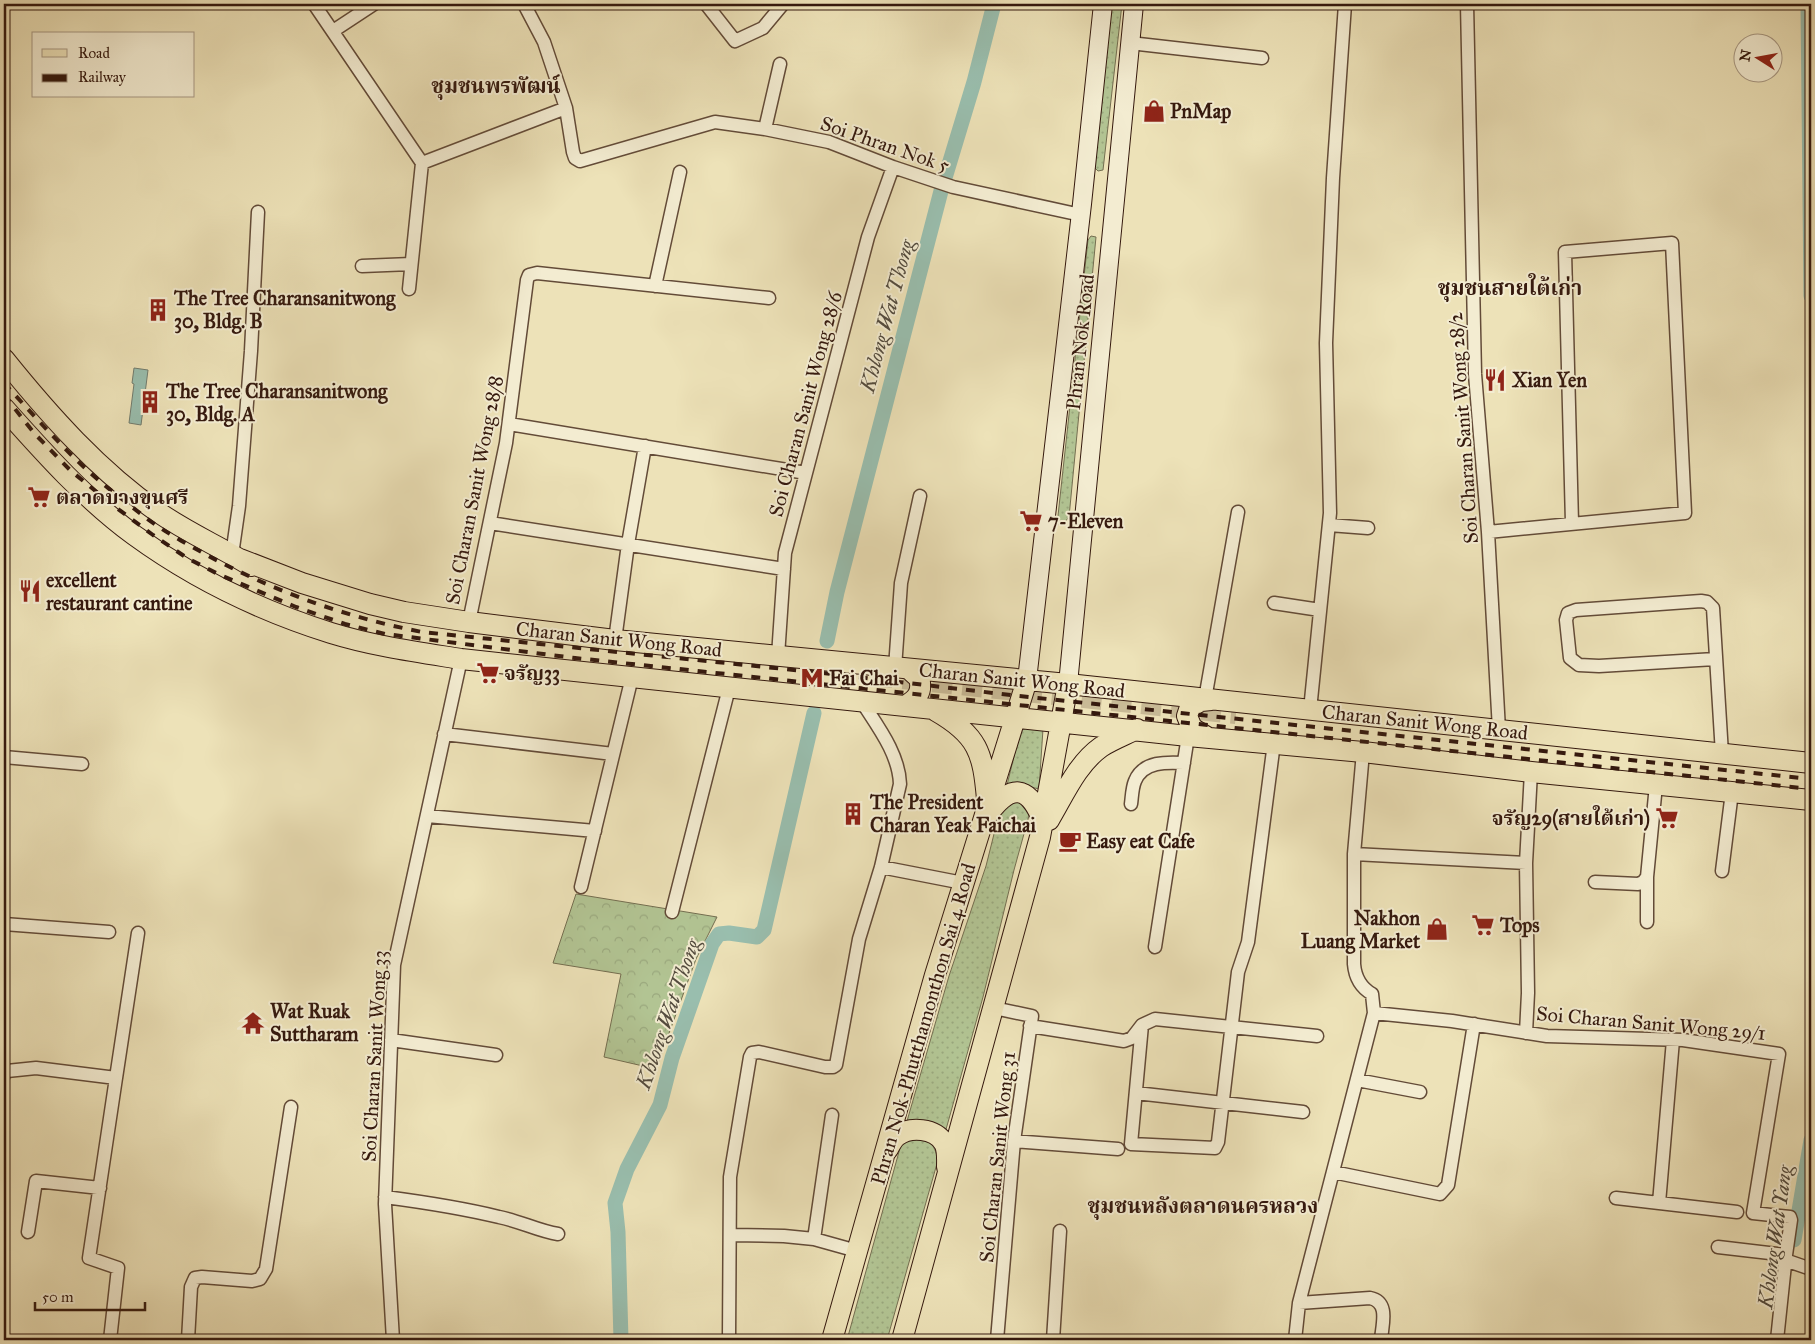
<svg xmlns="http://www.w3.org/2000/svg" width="1815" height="1344" viewBox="0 0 1815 1344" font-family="'IM FELL Great Primer','Noto Serif Thai',serif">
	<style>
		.grass { fill: url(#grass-dots); stroke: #746e50 }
		.forest { fill: url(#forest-crowns); stroke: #746e50 }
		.water { fill: #99beae; stroke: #717c6e }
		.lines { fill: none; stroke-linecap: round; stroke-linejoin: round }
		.canal { stroke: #99beae; stroke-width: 15 }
		.primary-tunnel { stroke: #c8ba96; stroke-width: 20; stroke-dasharray: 20 10; stroke-linecap: butt }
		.minor-casing { stroke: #634b38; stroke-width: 15 }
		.secondary-casing { stroke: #35190e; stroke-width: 20 }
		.primary-casing { stroke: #35190e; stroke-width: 22 }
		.minor { stroke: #f3ecd1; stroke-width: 12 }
		.secondary { stroke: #f3ecd1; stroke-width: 18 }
		.primary { stroke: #ede2b8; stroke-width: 20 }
		.rail { stroke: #35190e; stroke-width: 4; stroke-dasharray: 9 9; stroke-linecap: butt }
		.labels { text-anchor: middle; stroke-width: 4; stroke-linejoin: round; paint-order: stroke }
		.poi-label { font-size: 20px; font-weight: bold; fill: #35190e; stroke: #f3ecd1; text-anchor: start }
		.street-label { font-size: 20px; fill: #35190e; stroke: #f3ecd1 }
		.neighbourhood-label { font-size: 21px; font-weight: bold; fill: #35190e; stroke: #f3ecd1 }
		.water-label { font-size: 21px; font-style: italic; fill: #534b3e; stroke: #f3ecd1 }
	</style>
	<defs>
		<pattern id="grass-dots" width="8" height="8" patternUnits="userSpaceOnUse" patternTransform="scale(1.25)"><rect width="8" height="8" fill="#b2c493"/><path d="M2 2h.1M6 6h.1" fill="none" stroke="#9aa87e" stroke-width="1.8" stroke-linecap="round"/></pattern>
		<pattern id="forest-crowns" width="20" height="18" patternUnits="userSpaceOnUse" patternTransform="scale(1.25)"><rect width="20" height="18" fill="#b2c493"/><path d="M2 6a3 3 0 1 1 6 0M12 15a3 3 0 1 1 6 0" fill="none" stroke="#9aa87e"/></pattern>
	</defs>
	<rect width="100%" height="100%" fill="#ede2b8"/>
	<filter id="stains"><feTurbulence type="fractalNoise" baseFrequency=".004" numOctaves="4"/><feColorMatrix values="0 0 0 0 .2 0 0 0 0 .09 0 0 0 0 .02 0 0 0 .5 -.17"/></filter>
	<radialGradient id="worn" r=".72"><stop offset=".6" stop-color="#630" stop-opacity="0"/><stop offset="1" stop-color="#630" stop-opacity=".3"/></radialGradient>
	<path class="grass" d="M1112,4H1122L1103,170L1098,171L1094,167Z
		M1091,236L1096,237L1069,517L1064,523L1057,525L1088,240Z
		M1026,726L1043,729L1039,789L1023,785H1007L1020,732Z
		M1014,801L1022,803L1030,812L1014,870L983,997L945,1133L907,1121L949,976L986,866L998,818L1004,808Z
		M912,1137C929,1140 934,1142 938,1160L887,1340H847L900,1148L903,1141Z"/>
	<path class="forest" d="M576,894L717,917L696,959L656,1069L604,1057L621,974L553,963Z"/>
	<path class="water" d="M134,368L148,370L141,425L129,423L134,384L132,383Z"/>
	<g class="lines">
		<path class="canal" d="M1808,4L1811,296
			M827,641L837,592L910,310L941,191L974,82L994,4
			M1794,1240L1811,1140
			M621,1340L618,1232L615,1203L627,1169L660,1105L672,1058L712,944L719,934L729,933L757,937L764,930L814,713"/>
		<path class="primary-tunnel" d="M873,676L1236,714"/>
		<defs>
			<path id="minor" d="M314,4L422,163L409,289
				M524,4L544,42L566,108L573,152L575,158L580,161L715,122L765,129L829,142L893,167L953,187L1081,215
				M706,4L735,41L763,28L783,4
				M1467,4L1475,374L1488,532L1499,730
				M333,31L374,4
				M1130,43L1262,58
				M765,129L780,64
				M422,163L566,108
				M362,266L411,264
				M655,286L680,172
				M509,424L806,473
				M490,523L784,569
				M1329,525L1368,528
				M1488,532L1685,513L1672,243L1565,252L1572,523
				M232,555L239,506L251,351L258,212
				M1274,603L1320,610
				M469,622L506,443L527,280L529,275L537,273L769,298
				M615,640L628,544L645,446
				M778,656L785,553L868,237L893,167
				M1715,659L1599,666L1579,665L1570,658L1566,620L1568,613L1576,610L1701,601L1707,602L1713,608L1722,754
				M895,668L901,583L920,496
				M1205,699L1238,512
				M1310,710L1330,513L1326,343L1333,178L1345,4
				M444,734L613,754
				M4,757L82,764
				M1131,804C1132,797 1132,788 1135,781C1143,761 1167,762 1184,763
				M427,816L595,831
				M1354,854L1526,863
				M881,867L963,883
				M1722,871L1732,792
				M1595,882L1638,884L1643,882L1647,877L1656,785
				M581,887L632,677
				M672,912L729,688
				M1647,922V877
				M4,924L109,932
				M1155,947L1188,736
				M994,1008L1032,1016L1014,1141L997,1340
				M1374,1013L1452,1021L1547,1036L1683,1040L1779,1054L1753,1213L1790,1217L1791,1220L1786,1255L1718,1247
				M1142,1025L1131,1144L1215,1148L1218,1142L1238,972L1248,942L1274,743
				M1030,1026L1124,1041L1132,1038L1142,1025L1155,1019L1317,1036
				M1526,1033L1528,993L1526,863L1531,772
				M391,1040L496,1055
				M4,1075L7,1071L36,1068L116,1078L138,933
				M1357,1080L1420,1092
				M1136,1093L1303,1112
				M1014,1141L1118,1149
				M1333,1172L1440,1194L1448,1185L1474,1024
				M385,1197C423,1202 462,1208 499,1217C520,1221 538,1231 558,1234
				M1616,1198L1737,1212
				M1659,1203L1673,1040
				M28,1232L36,1181L100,1188
				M731,1235L784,1236L814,1239L857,1251
				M814,1239L832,1115
				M1785,1260L1811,1269
				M1299,1303L1370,1298C1390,1302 1382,1325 1381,1340
				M110,1340L118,1268L89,1258L116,1078
				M188,1340L191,1287L195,1278L202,1277L252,1281L260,1279L266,1269L291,1107
				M393,1340L385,1204L394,965L461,659
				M729,1340L730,1177L750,1057L752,1053L759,1052L825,1067H833L836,1065L859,939L881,867L900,784C899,754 878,727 862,702
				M1053,1340L1060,1231
				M1295,1340L1299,1303L1374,1013L1372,994C1360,987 1355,976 1354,964V854L1363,752
				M1777,1340L1786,1255"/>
			<path id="secondary" d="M1027,680L1082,204L1103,4
				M1068,684L1134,4"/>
			<path id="primary" d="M4,359C49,415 99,471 158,512C188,533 221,547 251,566
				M4,408C44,453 85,499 134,535C193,578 261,611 331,633C373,646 417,652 461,659L1188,736L1363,752L1531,772L1811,800
				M240,559L302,583L370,604L404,612L469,622L615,640L1068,684L1811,763
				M905,706C917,699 923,692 919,678L909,669
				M936,711C978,735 983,753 987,799
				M1207,737L1192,728L1187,716L1190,707L1201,701L1211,700
				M988,814C1011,784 1028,784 1043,821
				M1049,820C1064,795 1077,764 1101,747C1112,740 1125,735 1137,729
				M888,1149C890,1145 893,1139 897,1136C910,1126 935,1128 944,1143C948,1150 947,1159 947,1167
				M832,1340L935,975L1027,680
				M902,1340L1040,837L1068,684"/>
		</defs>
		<use href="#minor" class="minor-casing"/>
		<use href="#secondary" class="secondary-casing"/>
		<use href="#primary" class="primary-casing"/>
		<use href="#minor" class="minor"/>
		<use href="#secondary" class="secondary"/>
		<use href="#primary" class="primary"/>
		<path class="rail" d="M4,383C30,411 56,441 85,468C102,484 122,499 141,514C160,529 183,542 205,554C273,591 345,617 422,632L814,672L1019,696L1811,779
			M4,395L34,433L71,471L114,506L153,535L187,558L218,574L296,607L345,624L385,634L575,658L1811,789"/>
	</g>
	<defs>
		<symbol id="shop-bare" viewBox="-9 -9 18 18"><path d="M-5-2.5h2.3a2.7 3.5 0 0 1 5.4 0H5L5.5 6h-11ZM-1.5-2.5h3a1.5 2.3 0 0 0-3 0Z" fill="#8f2418" stroke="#f3ecd1" stroke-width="2.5" paint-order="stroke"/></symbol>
		<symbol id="building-bare" viewBox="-9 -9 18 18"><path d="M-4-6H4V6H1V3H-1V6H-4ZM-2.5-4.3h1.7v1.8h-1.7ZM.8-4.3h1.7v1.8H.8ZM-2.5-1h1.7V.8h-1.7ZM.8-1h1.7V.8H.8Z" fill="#8f2418" stroke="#f3ecd1" stroke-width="2.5" paint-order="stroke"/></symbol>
		<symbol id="restaurant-bare" viewBox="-9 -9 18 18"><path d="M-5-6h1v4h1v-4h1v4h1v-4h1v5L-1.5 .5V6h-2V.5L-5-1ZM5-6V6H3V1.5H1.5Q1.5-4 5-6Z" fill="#8f2418" stroke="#f3ecd1" stroke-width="2.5" paint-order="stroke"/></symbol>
		<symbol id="supermarket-bare" viewBox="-9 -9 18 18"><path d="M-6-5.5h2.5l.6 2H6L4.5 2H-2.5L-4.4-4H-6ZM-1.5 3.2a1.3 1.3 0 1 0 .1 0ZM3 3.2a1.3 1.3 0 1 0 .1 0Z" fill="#8f2418" stroke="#f3ecd1" stroke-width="2.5" paint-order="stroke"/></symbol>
		<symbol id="metro-bare" viewBox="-9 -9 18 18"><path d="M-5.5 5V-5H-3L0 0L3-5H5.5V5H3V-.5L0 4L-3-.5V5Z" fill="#8f2418" stroke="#f3ecd1" stroke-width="2.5" paint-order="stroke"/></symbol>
		<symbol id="cafe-bare" viewBox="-9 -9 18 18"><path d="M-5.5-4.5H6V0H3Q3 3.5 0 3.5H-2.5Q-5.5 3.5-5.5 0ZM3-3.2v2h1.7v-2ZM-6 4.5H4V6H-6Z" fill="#8f2418" stroke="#f3ecd1" stroke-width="2.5" paint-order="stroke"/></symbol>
		<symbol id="temple-bare" viewBox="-9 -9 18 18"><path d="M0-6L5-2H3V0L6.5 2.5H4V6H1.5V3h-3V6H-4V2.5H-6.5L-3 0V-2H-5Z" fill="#8f2418" stroke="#f3ecd1" stroke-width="2.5" paint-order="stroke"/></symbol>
	</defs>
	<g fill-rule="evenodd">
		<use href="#shop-bare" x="1138" y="95" width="32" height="32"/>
		<use href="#building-bare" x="142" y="294" width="32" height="32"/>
		<use href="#restaurant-bare" x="1479" y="364" width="32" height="32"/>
		<use href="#building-bare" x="134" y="386" width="32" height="32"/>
		<use href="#supermarket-bare" x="23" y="481" width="32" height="32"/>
		<use href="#supermarket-bare" x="1015" y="505" width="32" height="32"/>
		<use href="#restaurant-bare" x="14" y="575" width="32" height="32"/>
		<use href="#supermarket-bare" x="472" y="657" width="32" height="32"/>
		<use href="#metro-bare" x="796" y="662" width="32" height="32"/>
		<use href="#building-bare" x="837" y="798" width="32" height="32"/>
		<use href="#supermarket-bare" x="1651" y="802" width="32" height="32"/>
		<use href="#cafe-bare" x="1054" y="825" width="32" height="32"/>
		<use href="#supermarket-bare" x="1467" y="909" width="32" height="32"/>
		<use href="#shop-bare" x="1421" y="913" width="32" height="32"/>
		<use href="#temple-bare" x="237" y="1007" width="32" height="32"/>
	</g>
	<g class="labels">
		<g class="poi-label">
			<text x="1170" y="118">PnMap</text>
			<text x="174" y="305">The Tree Charansanitwong<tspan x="174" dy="23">30, Bldg. B</tspan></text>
			<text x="1512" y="387">Xian Yen</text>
			<text x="166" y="398">The Tree Charansanitwong<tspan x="166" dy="23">30, Bldg. A</tspan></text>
			<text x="56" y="504">ตลาดบางขุนศรี</text>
			<text x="1048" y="528">7-Eleven</text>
			<text x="46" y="587">excellent<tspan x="46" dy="23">restaurant cantine</tspan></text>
			<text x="504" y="680">จรัญ33</text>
			<text x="829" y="685">Fai Chai</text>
			<text x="870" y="809">The President<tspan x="870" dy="23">Charan Yeak Faichai</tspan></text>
			<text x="1650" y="825" text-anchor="end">จรัญ29(สายใต้เก่า)</text>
			<text x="1086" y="848">Easy eat Cafe</text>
			<text x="1420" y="925" text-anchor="end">Nakhon<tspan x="1420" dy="23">Luang Market</tspan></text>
			<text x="1500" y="932">Tops</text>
			<text x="270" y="1018">Wat Ruak<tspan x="270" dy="23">Suttharam</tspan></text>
		</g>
		<g class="street-label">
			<text transform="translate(885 144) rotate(19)" y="7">Soi Phran Nok 5</text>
			<text transform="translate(1080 342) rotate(-84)" y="7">Phran Nok Road</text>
			<text transform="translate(805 404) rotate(-75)" y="7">Soi Charan Sanit Wong 28/6</text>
			<text transform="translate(1463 428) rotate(-94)" y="7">Soi Charan Sanit Wong 28/2</text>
			<text transform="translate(474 490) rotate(-79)" y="7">Soi Charan Sanit Wong 28/8</text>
			<text transform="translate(619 639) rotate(6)" y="7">Charan Sanit Wong Road</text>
			<text transform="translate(1022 680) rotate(6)" y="7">Charan Sanit Wong Road</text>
			<text transform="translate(1425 722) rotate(6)" y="7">Charan Sanit Wong Road</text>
			<text transform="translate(1651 1023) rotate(5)" y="7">Soi Charan Sanit Wong 29/1</text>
			<text transform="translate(923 1024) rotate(-74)" y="7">Phran Nok-Phutthamonthon Sai 4 Road</text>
			<text transform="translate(374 1056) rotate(-87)" y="7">Soi Charan Sanit Wong 33</text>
			<text transform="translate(997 1157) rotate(-84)" y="7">Soi Charan Sanit Wong 31</text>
		</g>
		<g class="neighbourhood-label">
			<text x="496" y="93">ชุมชนพรพัฒน์</text>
			<text x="1510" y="295">ชุมชนสายใต้เก่า</text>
			<text x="1203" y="1213">ชุมชนหลังตลาดนครหลวง</text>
		</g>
		<g class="water-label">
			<text transform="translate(887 316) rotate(-75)" y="7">Khlong Wat Thong</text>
			<text transform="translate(668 1014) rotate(-71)" y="7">Khlong Wat Thong</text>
			<text transform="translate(1775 1237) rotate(-82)" y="7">Khlong Wat Yang</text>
		</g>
	</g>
	<rect width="1815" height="1344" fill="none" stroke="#ede2b8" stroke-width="20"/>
	<rect x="5" y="5" width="1805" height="1334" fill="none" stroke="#35190e" stroke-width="2.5"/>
	<rect x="10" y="10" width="1795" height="1324" fill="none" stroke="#35190e"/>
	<rect x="32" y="32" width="162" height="65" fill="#f3ecd1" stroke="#a79883"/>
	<rect x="42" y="49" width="25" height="8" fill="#ede2b8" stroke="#a79883"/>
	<text x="78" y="58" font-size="15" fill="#35190e">Road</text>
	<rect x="42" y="74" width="25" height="8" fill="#35190e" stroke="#a79883"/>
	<text x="78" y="82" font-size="15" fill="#35190e">Railway</text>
	<g transform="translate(1758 58) rotate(281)"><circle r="24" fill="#f3ecd1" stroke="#a79883"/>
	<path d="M0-4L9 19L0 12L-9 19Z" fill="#8f2418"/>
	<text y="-8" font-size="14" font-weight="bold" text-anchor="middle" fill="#35190e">N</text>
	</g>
	<path d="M35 1302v8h110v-8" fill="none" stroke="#35190e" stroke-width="2.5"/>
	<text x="42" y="1302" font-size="15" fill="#35190e" stroke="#f3ecd1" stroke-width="4" paint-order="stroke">50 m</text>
	<rect width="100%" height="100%" filter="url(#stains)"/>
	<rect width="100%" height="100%" fill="url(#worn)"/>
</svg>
